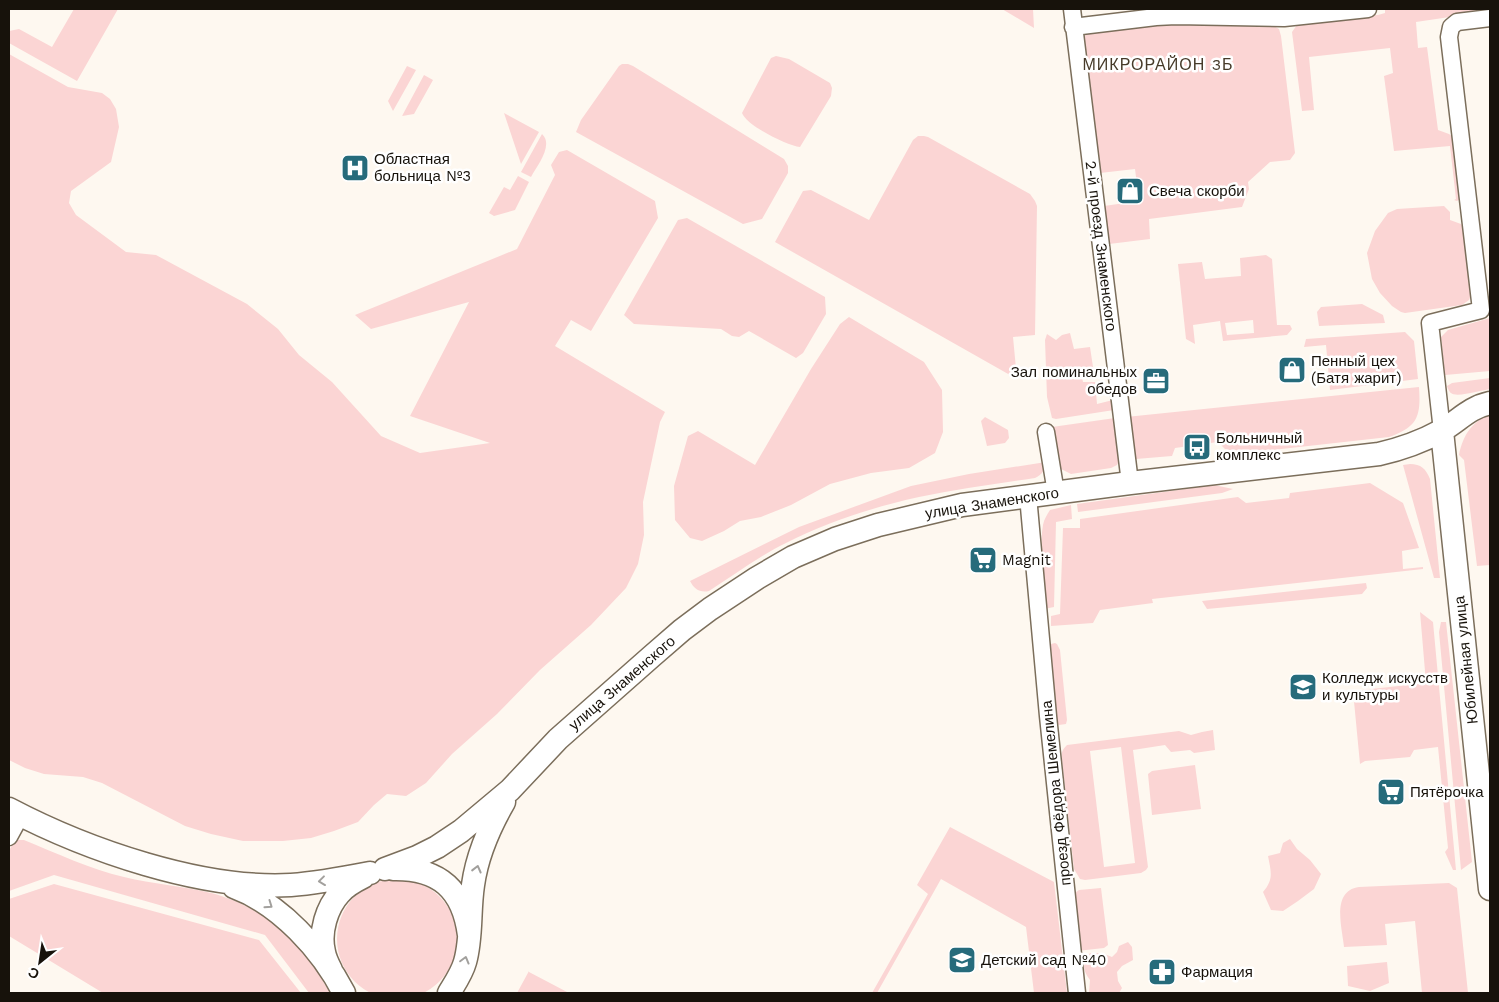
<svg xmlns="http://www.w3.org/2000/svg" width="1499" height="1002" viewBox="0 0 1499 1002" font-family="'Work Sans',sans-serif">
	<style>
		.green { fill: #fbd5d4; fill-rule: evenodd }
		.lines { fill: none; stroke-linecap: round; stroke-linejoin: round }
		.street-casing { stroke: #7b6e5b; stroke-width: 19 }
		.secondary-casing { stroke: #7b6e5b; stroke-width: 25 }
		.street { stroke: #fff; stroke-width: 16 }
		.secondary { stroke: #fff; stroke-width: 22 }
		.oneway { stroke: #a2a09d }
		.labels { text-anchor: middle; stroke-width: 5; stroke-linejoin: round; paint-order: stroke }
		.poi-label { font-size: 15px; fill: #17120b; stroke: #fff; text-anchor: start }
		.street-label { font-size: 15px; fill: #17120b; stroke: #fff }
		.neighbourhood-label { font-size: 16px; letter-spacing: 1px; fill: #463a29; stroke: #fff }
	</style>
	<rect width="100%" height="100%" fill="#fef8f0"/>
	<path class="green" d="M74,9H118L77,81L9,43V31L19,29L52,47Z
		M1002,9H1033L1034,28Z
		M1385,9H1490V11L1416,22L1418,48L1427,47L1438,130L1449,134L1453,137L1460,199L1457,201L1454,200L1456,199L1450,146L1394,151L1384,76L1393,73L1390,48L1309,57L1314,110L1302,111L1292,32L1297,25L1305,21L1378,15L1385,13Z
		M1168,21L1270,24L1279,29L1281,36L1295,153L1290,160L1270,162L1248,182L1249,189L1242,207L1149,219L1150,239L1109,244L1104,206L1139,201L1135,169L1100,173L1083,39L1087,33Z
		M9,54L68,87L102,93L110,99L116,109L119,127L111,162L71,191L69,203L76,215L126,252L156,255L247,304L278,329L299,355L332,382L381,436L420,453L490,443L410,416L469,302L371,329L355,315L517,249L555,175L551,165L559,152L567,150L655,201L658,218L591,331L571,320L555,346L665,412L660,422L643,502L644,535L638,564L626,588L591,625L540,670L497,714L452,754L426,783L406,796L387,794L374,805L358,822L334,831L311,838L283,841H243L211,834L185,826L102,783L83,777L44,774L25,768L9,760Z
		M776,56L789,59L830,83L832,88L831,96L800,147C787,146 746,125 742,113L771,58Z
		M622,64H628L633,66L784,159L788,166V173L762,219L743,224L576,132L581,120L619,66Z
		M407,66L416,70L393,111L388,101Z
		M424,75L433,80L414,114L402,116Z
		M504,113L539,132L521,164Z
		M542,134C554,145 537,166 531,177L521,172Z
		M918,136H924L928,137L1030,194L1035,201L1037,206L1035,335L1013,337L1017,379L775,242L803,191L811,190L869,220L913,140Z
		M518,176L529,182L515,210L494,216L489,213L504,187L510,190Z
		M1444,206L1450,212V220L1461,224L1465,229L1472,293L1469,300L1462,305L1405,313L1401,312L1392,306L1380,293L1372,279L1367,253L1375,231L1388,213L1397,209Z
		M687,218L825,297L826,314L803,353L796,358L749,331L739,337L732,336L721,329L634,324L624,315L678,220Z
		M1266,255L1272,259L1277,325H1290L1292,329L1287,335L1223,341L1220,321L1193,325L1195,344L1186,339L1178,264L1202,262L1205,279L1241,276L1240,258ZM1253,320L1254,333L1227,335L1225,323Z
		M1362,304L1383,315L1385,323L1319,326L1317,312L1321,307Z
		M849,317L924,362L942,390L943,432L935,453L909,468L871,473L830,484L791,505L761,517L740,521L724,531L702,541L690,538L675,520L674,486L688,436L698,431L755,465L811,369L840,324Z
		M1490,318V371L1445,375L1441,337L1448,330Z
		M1405,332L1414,341L1418,379L1330,390L1326,345L1304,347L1306,339Z
		M1070,333L1074,349L1090,347L1093,367L1080,369L1083,382H1095L1097,404L1113,400L1114,410L1056,419L1052,418L1047,397L1045,340L1047,334L1056,340L1062,335Z
		M1490,378V389C1483,390 1456,398 1451,393C1450,393 1447,387 1447,386L1452,383Z
		M1419,387C1421,416 1418,427 1389,437L1244,453L1225,449L1218,442L1175,448L1172,456L1136,459L1132,454L1126,417Z
		M1490,414V565L1477,566L1464,460L1459,455C1463,435 1472,422 1490,414Z
		M985,417L1008,430L1009,438L1005,443L987,446L981,421Z
		M1115,418L1120,459L1117,465L1111,468L1071,474L1061,469L1059,467L1052,427Z
		M1046,462C1045,470 1042,475 1035,478C996,484 957,489 919,497C874,507 827,522 786,543C759,556 734,575 709,591C700,593 694,589 690,581L799,527L911,486L969,474Z
		M1410,464C1421,464 1426,469 1430,479L1440,578H1434L1403,465Z
		M1370,483L1403,503L1419,548L1402,551L1403,569L1423,567V569L1152,599L1153,603L1100,610L1093,623L1051,626V616L1060,614L1063,528H1080V519L1238,497L1246,503L1289,498L1290,493Z
		M1214,485L1233,489L1222,493L1078,512L1077,504Z
		M1071,505L1072,519L1056,522L1054,607L1044,609C1043,584 1039,549 1043,525C1044,519 1047,515 1050,510Z
		M1366,583L1367,588L1362,594L1207,609L1202,601Z
		M1420,612L1433,622L1456,870H1453L1445,852L1448,848L1438,747L1414,750L1410,757L1365,761L1360,764L1353,691L1426,683Z
		M1441,622H1446L1472,862L1461,870L1439,632Z
		M1055,643L1057,644L1060,650L1067,720L1066,724L1059,725L1056,723L1050,646L1051,644Z
		M1213,730L1215,750L1194,753L1190,750L1171,752L1165,745L1133,750L1148,867L1146,870L1141,873L1085,880L1080,879L1074,869L1062,760C1061,753 1062,750 1067,745L1179,731L1191,735L1202,732ZM1121,747L1135,863L1104,867L1090,751Z
		M1195,765L1201,809L1152,815L1148,774L1152,771Z
		M950,827L1054,882L1067,993H1034L1026,927L941,879L877,993H872L928,894L917,885Z
		M1290,839L1297,849L1310,860L1321,874L1314,889L1298,901L1283,911L1271,910L1263,892C1274,879 1271,872 1268,856L1280,853L1283,843Z
		M18,840H24C56,853 90,869 124,877C153,884 182,886 211,893C243,901 273,919 296,943C310,957 320,976 330,993H309L265,935L54,875L9,891V851L12,845Z
		M337 939a60 60 0 1 1 120 0a60 60 0 1 1-120 0Z
		M1449,883L1457,888L1468,993H1422L1415,921L1385,924L1387,945L1344,947C1342,927 1331,891 1359,887Z
		M54,884L259,940L301,993H103L9,936V899Z
		M1101,888L1108,945L1104,948L1077,951L1072,895L1079,890Z
		M1128,942L1132,947L1133,960L1122,966L1117,972L1118,981L1122,988L1119,993H1089L1090,980C1082,969 1082,964 1090,953H1102L1112,957L1117,952L1119,946Z
		M1387,962L1389,983L1370,991L1348,986L1347,966Z
		M529,971V972L569,993H517Z"/>
	<g class="lines">
		<defs>
			<path id="street" d="M1072,9L1130,483
				M1073,27L1156,17L1176,16L1284,18L1368,9
				M1442,431L1430,323L1481,310L1449,37L1451,27L1457,22L1490,18
				M1046,432L1056,493
				M1028,496L1048,716L1077,993
				M9,837L21,815"/>
			<path id="secondary" d="M1442,431L1490,889
				M9,809C87,850 202,890 291,885C318,883 344,878 370,873
				M385,869L417,857L437,847L461,831L510,790L558,739L652,656L682,630L710,609L757,578L793,557L835,539L878,525L962,505L1130,483L1379,454C1401,449 1421,442 1441,431C1459,421 1468,408 1490,403
				M393,869C439,868 463,889 469,935
				M234,887C280,904 322,950 344,993
				M331,970C328,964 325,958 324,952C319,932 327,907 340,893C346,886 355,881 363,877
				M449,993C455,983 462,973 465,962C472,938 469,911 473,885C477,856 489,828 504,802"/>
		</defs>
		<use href="#street" class="street-casing"/>
		<use href="#secondary" class="secondary-casing"/>
		<use href="#street" class="street"/>
		<use href="#secondary" class="secondary"/>
	</g>
	<defs><path id="oneway-chevron" d="M-2-3.5L2.5 0L-2 3.5" fill="none" stroke-width="1.6" stroke-linecap="round" stroke-linejoin="round" transform="scale(1.25)"/></defs>
	<g class="oneway">
		<use href="#oneway-chevron" transform="translate(477 869) rotate(-76)"/>
		<use href="#oneway-chevron" transform="translate(322 881) rotate(173)"/>
		<use href="#oneway-chevron" transform="translate(269 905) rotate(35)"/>
		<use href="#oneway-chevron" transform="translate(465 960) rotate(-75)"/>
	</g>
	<defs>
		<symbol id="hospital-square" viewBox="-11 -11 22 22"><rect x="-9" y="-9" width="18" height="18" rx="4" fill="#266b7b" stroke="#fff"/><path d="M-5-5h3v3.5h4V-5h3V5h-3V1.5h-4V5h-3Z" fill="#fff"/></symbol>
		<symbol id="shop-square" viewBox="-11 -11 22 22"><rect x="-9" y="-9" width="18" height="18" rx="4" fill="#266b7b" stroke="#fff"/><path d="M-5-2.5h2.3a2.7 3.5 0 0 1 5.4 0H5L5.5 6h-11ZM-1.5-2.5h3a1.5 2.3 0 0 0-3 0Z" fill="#fff"/></symbol>
		<symbol id="office-square" viewBox="-11 -11 22 22"><rect x="-9" y="-9" width="18" height="18" rx="4" fill="#266b7b" stroke="#fff"/><path d="M-6-3h4V-5.5h4V-3h4V5H-6ZM-1-4.5V-3h2v-1.5ZM-6 0V1H6V0Z" fill="#fff"/></symbol>
		<symbol id="bus-square" viewBox="-11 -11 22 22"><rect x="-9" y="-9" width="18" height="18" rx="4" fill="#266b7b" stroke="#fff"/><path d="M-5-6H5V4H4V6H2V4H-2V6H-4V4H-5ZM-3.5-4V0h7V-4ZM-3.5 1.2v1.5H-2V1.2ZM2 1.2v1.5H3.5V1.2Z" fill="#fff"/></symbol>
		<symbol id="supermarket-square" viewBox="-11 -11 22 22"><rect x="-9" y="-9" width="18" height="18" rx="4" fill="#266b7b" stroke="#fff"/><path d="M-6-5.5h2.5l.6 2H6L4.5 2H-2.5L-4.4-4H-6ZM-1.5 3.2a1.3 1.3 0 1 0 .1 0ZM3 3.2a1.3 1.3 0 1 0 .1 0Z" fill="#fff"/></symbol>
		<symbol id="university-square" viewBox="-11 -11 22 22"><rect x="-9" y="-9" width="18" height="18" rx="4" fill="#266b7b" stroke="#fff"/><path d="M0-5L7-2L0 1L-7-2ZM-4 1L0 2.5L4 1V4Q0 6-4 4Z" fill="#fff"/></symbol>
		<symbol id="school-square" viewBox="-11 -11 22 22"><rect x="-9" y="-9" width="18" height="18" rx="4" fill="#266b7b" stroke="#fff"/><path d="M0-5L7-2L0 1L-7-2ZM-4 1L0 2.5L4 1V4Q0 6-4 4Z" fill="#fff"/></symbol>
		<symbol id="pharmacy-square" viewBox="-11 -11 22 22"><rect x="-9" y="-9" width="18" height="18" rx="4" fill="#266b7b" stroke="#fff"/><path d="M-2-6h4v4h4v4h-4v4h-4v-4h-4v-4h4Z" fill="#fff"/></symbol>
	</defs>
	<g fill-rule="evenodd">
		<use href="#hospital-square" x="339" y="152" width="32" height="32"/>
		<use href="#shop-square" x="1114" y="175" width="32" height="32"/>
		<use href="#shop-square" x="1276" y="354" width="32" height="32"/>
		<use href="#office-square" x="1140" y="365" width="32" height="32"/>
		<use href="#bus-square" x="1181" y="431" width="32" height="32"/>
		<use href="#supermarket-square" x="967" y="544" width="32" height="32"/>
		<use href="#university-square" x="1287" y="671" width="32" height="32"/>
		<use href="#supermarket-square" x="1375" y="776" width="32" height="32"/>
		<use href="#school-square" x="946" y="944" width="32" height="32"/>
		<use href="#pharmacy-square" x="1146" y="956" width="32" height="32"/>
	</g>
	<g class="labels">
		<g class="poi-label">
			<text x="374" y="164">Областная<tspan x="374" dy="17">больница №3</tspan></text>
			<text x="1149" y="196">Свеча скорби</text>
			<text x="1311" y="366">Пенный цех<tspan x="1311" dy="17">(Батя жарит)</tspan></text>
			<text x="1137" y="377" text-anchor="end">Зал поминальных<tspan x="1137" dy="17">обедов</tspan></text>
			<text x="1216" y="443">Больничный<tspan x="1216" dy="17">комплекс</tspan></text>
			<text x="1002" y="565">Magnit</text>
			<text x="1322" y="683">Колледж искусств<tspan x="1322" dy="17">и культуры</tspan></text>
			<text x="1410" y="797">Пятёрочка</text>
			<text x="981" y="965">Детский сад №40</text>
			<text x="1181" y="977">Фармация</text>
		</g>
		<g class="street-label">
			<text transform="translate(1101 246) rotate(83)" y="5">2-й проезд Знаменского</text>
			<text transform="translate(992 503) rotate(-9)" y="5">улица Знаменского</text>
			<text transform="translate(1466 660) rotate(-96)" y="5">Юбилейная улица</text>
			<text transform="translate(622 683) rotate(-41)" y="5">улица Знаменского</text>
			<text transform="translate(1056 793) rotate(-96)" y="5">проезд Фёдора Шемелина</text>
		</g>
		<g class="neighbourhood-label">
			<text x="1158" y="70">МИКРОРАЙОН 3Б</text>
		</g>
	</g>
	<rect width="1499" height="1002" fill="none" stroke="#17120b" stroke-width="20"/>
	<g transform="translate(40 962) rotate(210)" stroke="#ffffff" stroke-width="4" paint-order="stroke">
	<path d="M0-4L9 19L0 12L-9 19Z" fill="#17120b"/>
	<text y="-8" font-size="14" font-weight="bold" text-anchor="middle" fill="#17120b">С</text>
	</g>
</svg>
